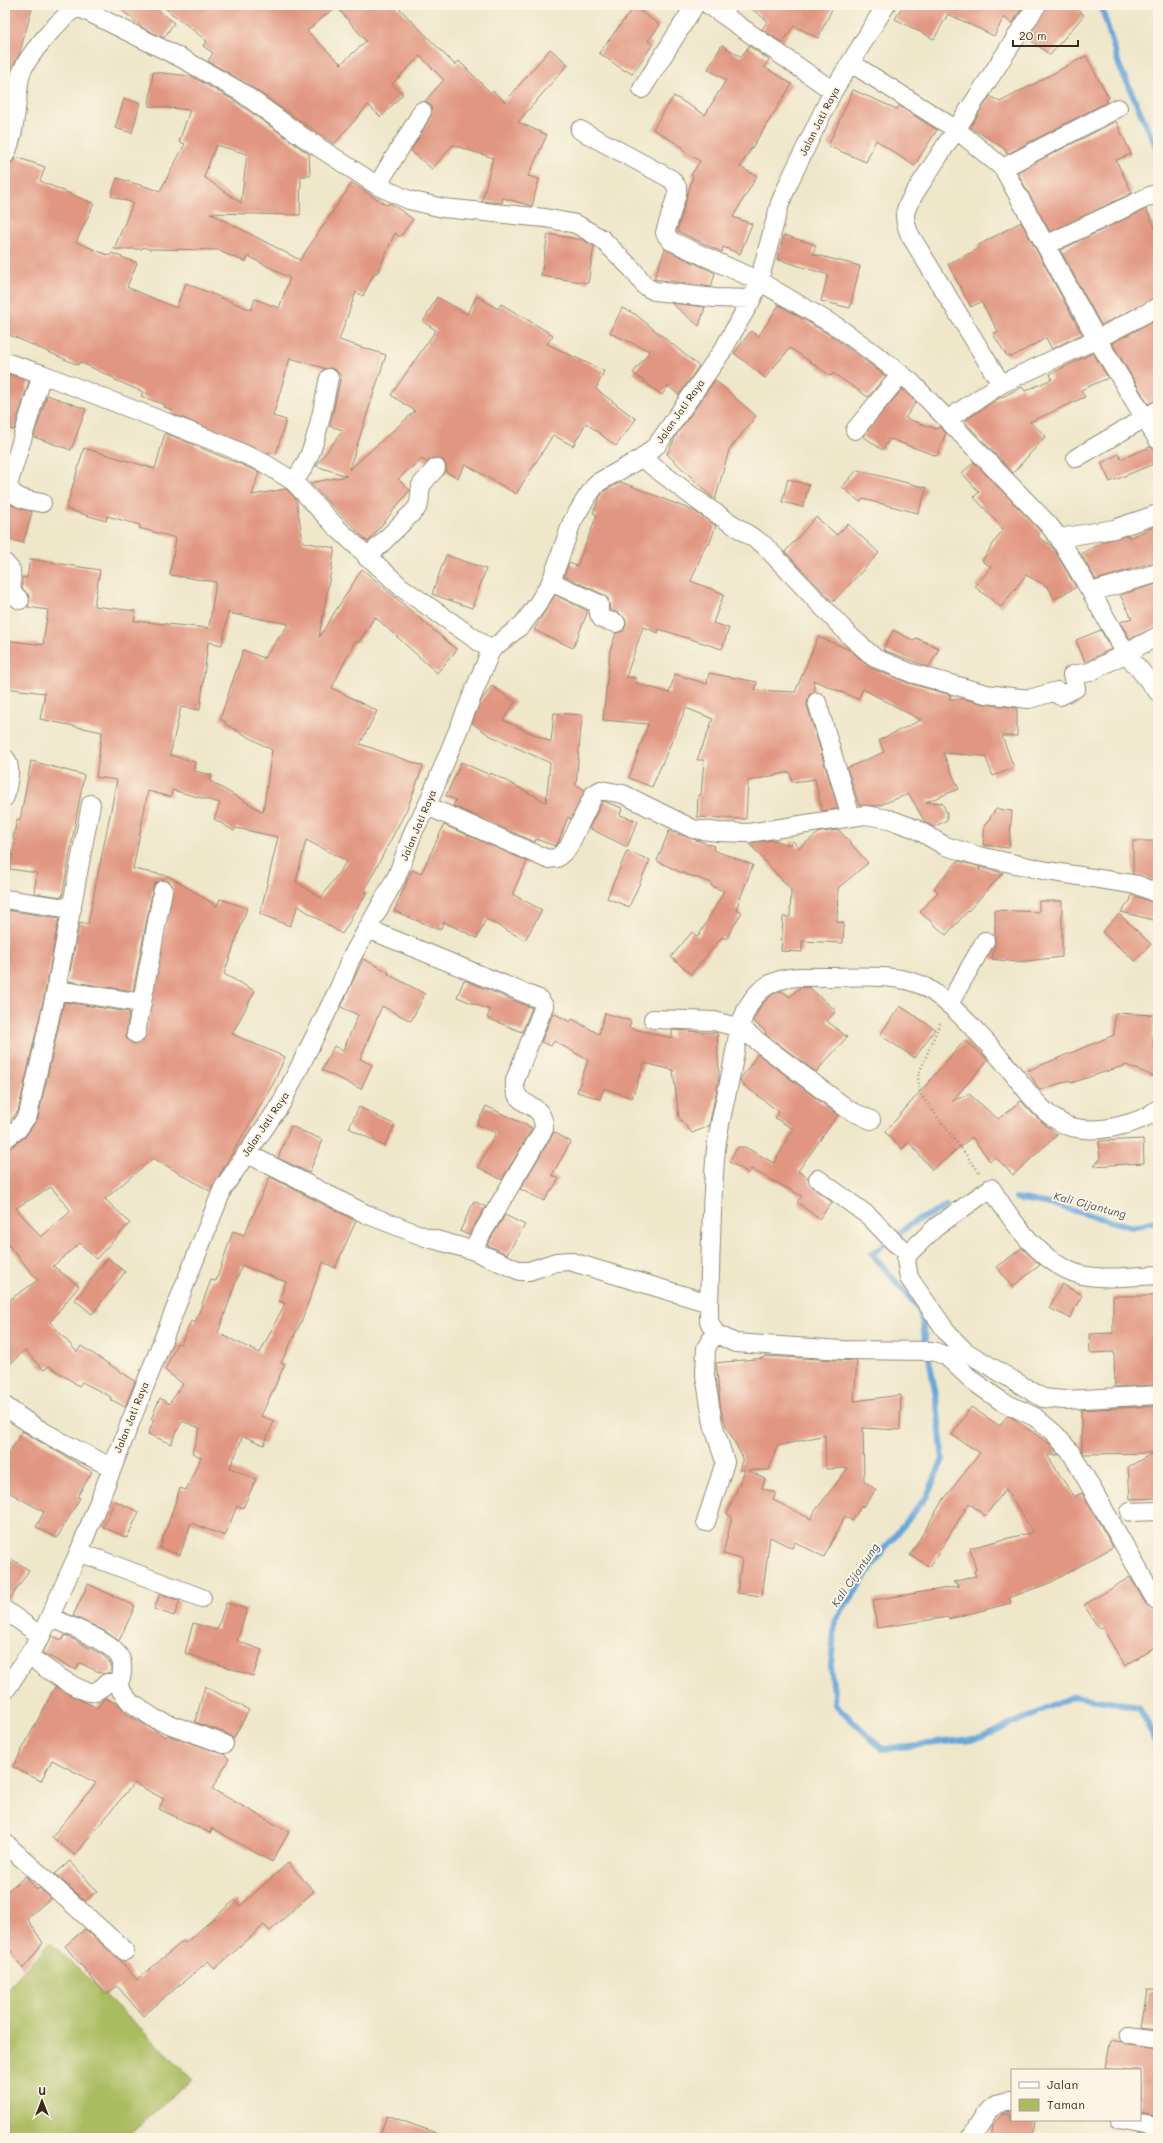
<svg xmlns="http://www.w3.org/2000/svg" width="1163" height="2143" viewBox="0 0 1163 2143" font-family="Mali,sans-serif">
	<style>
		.green { fill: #aabc60; stroke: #72733f }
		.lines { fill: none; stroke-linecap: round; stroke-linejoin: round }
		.stream { stroke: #67a7da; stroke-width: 6 }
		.building { fill: #e19681; fill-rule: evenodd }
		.street-casing { stroke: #948874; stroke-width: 20 }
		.path { stroke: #948874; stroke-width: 2.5; stroke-dasharray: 1 3; stroke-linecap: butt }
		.street { stroke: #fff; stroke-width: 18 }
		.labels { text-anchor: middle; stroke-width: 4; stroke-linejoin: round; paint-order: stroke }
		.street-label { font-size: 10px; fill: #3b2a1e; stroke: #fcf5e5 }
		.water-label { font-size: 11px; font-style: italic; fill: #4a5660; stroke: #fcf5e5 }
	</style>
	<rect width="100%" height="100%" fill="#fcf5e5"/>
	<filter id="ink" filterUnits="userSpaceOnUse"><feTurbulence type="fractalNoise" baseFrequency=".025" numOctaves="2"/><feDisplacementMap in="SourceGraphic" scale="8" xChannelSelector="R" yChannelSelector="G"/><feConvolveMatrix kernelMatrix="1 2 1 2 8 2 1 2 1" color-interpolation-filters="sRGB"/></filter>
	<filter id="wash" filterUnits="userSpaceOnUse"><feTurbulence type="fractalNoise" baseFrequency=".012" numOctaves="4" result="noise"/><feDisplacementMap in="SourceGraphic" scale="16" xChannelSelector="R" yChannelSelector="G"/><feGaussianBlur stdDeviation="0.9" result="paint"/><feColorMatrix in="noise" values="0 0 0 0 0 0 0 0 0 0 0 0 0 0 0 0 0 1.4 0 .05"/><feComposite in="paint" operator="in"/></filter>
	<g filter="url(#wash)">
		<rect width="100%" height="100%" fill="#eee7ca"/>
		<path class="green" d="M50,1942L193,2079L124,2138H5V1991Z"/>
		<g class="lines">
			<path class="stream" d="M1101,5L1119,65L1158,151
				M1016,1198L1051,1204L1132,1227L1158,1220
				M946,1207L912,1223L872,1254L920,1310L936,1396L943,1459L927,1496L886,1547L835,1620L831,1665L835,1704L882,1749L981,1738L1073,1696L1139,1707L1158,1746"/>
		</g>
		<g id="blocks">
			<path class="building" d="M5,5H33L19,55L10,73L8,86L5,85Z
				M116,5H152L174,23L164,38L143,28Z
				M161,5H396L455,65L459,61L491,93L493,91L505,102L550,49L568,64L518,122L547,135L528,176L539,179L532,206L503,198L502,203L482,201L493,158L453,145L432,169L411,151L431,116V106L425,101L444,80L420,56L392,84L403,94L381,117L368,105L334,144L247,84L208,61L213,53L203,46L207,41ZM336,6L366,41L341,64L307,31Z
				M746,5H834L818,38L794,26L782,43L762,29L768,21Z
				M903,5H1024L1012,24L1004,17L994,36L948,14L934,39L895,19Z
				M1047,5H1072L1084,15L1050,55L1028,38Z
				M634,7L660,25L648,41L653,44L632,74L626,70L625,71L599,53Z
				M722,45L741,57L749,46L769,60L764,67L792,84L740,167L757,176L733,217L752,224L740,254L723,247L722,252L677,231L693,176L691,175L700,161L682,150L684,148L653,129L674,96L705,115L726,80L708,69Z
				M1086,56L1109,98L1106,100L1107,102L1007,154L1005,149L970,127L990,96L1000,102Z
				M153,72L191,76L235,101L309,154L310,176H301L300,215L210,213L300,260L352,183L386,205L390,203L413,219L400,237L395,233L377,273L375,272L363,296L356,292L339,340L386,355L349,470L415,411L391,395L436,330L423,322L437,297L467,314L477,296L498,309L501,304L553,335L547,344L604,371L596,389L636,419L616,446L586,423L573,446L553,435L516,494L465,464L458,478L446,472V465L443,460L433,458L427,462L421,459L398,479L410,490L368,542L310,483L347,476L316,466L343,430L330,426L341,376L336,370L331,368L324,369V368L290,358L273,416L286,420L276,454L264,452L171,413L172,410L164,407L165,405L141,396L143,392L115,380L114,378L80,362L78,365L5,333V165L12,163L16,157L45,167L40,181L94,204L76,242L110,256L112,253L137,263L127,287L176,308L186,283L251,310L255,299L279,308L290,278L248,256L246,262L221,252V250L149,249L143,247L142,249H114L133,203L111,196L117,178L160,191L185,144L179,142L190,110L149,106ZM216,145L247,154L241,203L204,177Z
				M853,90L897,109L899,106L937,130L914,166L876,140L866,162L828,146Z
				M124,99L140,103L132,133L115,128Z
				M1116,121L1131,154L1116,160L1132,193L1050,232L1017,172Z
				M1146,209L1158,234V297L1101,325L1060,250Z
				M1021,222L1082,334L1052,349L1046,338L1013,356H1007L993,334L998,331L981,302L971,307L948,264L978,249L977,246Z
				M548,234L583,240L594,246L588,283L541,276Z
				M784,235L816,245L813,254L860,266L850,308L821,301L828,275L777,259Z
				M665,249L715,273L711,287L654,279Z
				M671,303L705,307L699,326Z
				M779,305L833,337L886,376L868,397L833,373L831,376L790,348L765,378L734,353L751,331L758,337Z
				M622,308L635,314L699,366L679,395L668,386L662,395L633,373L650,351L610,333Z
				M1158,319V400L1148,404L1112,343Z
				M1093,353L1108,378L1081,390L1085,397L1030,422L1046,436L1013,473L964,421L998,399L1022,387L1025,391L1052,379L1050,374Z
				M5,373L29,381L14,430L5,427Z
				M715,380L756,416L729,450L715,500L667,454L677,434Z
				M902,389L916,402L905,418L936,429L940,427L946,433L937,456L890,439L882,450L863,436Z
				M47,395L86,409L71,450L34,437Z
				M165,433L259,472L252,495L286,489L296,499L303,542L335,548L319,637L362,569L457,650L437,673L375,617L358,643L355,641L332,688L377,711L360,744L423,766L408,807L364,891L367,893L351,917L352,918L342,934L298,906L290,926L260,914L278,837L236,828L234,831L214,819L220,803L172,790L171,797L148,791L133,869L169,876L217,906L220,899L247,908L224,974L255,991L232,1034L285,1057L273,1084L210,1191L153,1158L105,1199L130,1223L96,1259L80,1243L53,1266L79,1286L50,1322L77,1352L81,1346L135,1381L125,1407L110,1399L111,1397L82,1382L79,1386L49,1366L44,1370L25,1350L5,1369V1303L38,1280L5,1241V1149L11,1147L25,1137L38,1118L64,1002L129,1012L126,1038L134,1044L144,1041L173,887L170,882L165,880L155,883L153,888L133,991L68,981L80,922L88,924L117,780L96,777L102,732L40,719L45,693L5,688V640L43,645L48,610L28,607L30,597L22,588V577L27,578L30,559L100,570L94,606L136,611L134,621L209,628L216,582L170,575L176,538L139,528L140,525L107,516L106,521L66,509L84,448L155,469ZM228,613L289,624L264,658L243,650L220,719L226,722L225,724L272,750L263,812L210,781L212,775L194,771L195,762L170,755L181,707L200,710L208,642L222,645ZM306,840L347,861L321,898L296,882ZM51,1187L71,1211L41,1237L16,1208Z
				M1150,447L1158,450V462L1110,482L1101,463L1119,454L1121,459Z
				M974,462L1040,531L1038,537L1051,545L1076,587L1055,599L1048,587L1026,575L1001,607L975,587L991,567L982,561L1003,529L974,497L979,492L962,473Z
				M857,470L927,488L918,513L863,499L860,502L842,487Z
				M788,479L809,485L803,507L782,502Z
				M621,482L694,511L716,526L709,545L706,544L691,581L724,594L713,623L729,628L722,649L659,629L658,633L643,627L626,677L636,678V683L669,693L675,674L707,684L709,673L757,682L755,690L795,692L818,637L850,650L871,668L908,683L951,695L949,699H964L985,704L1017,708V736H1002L1014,768L993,776L985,756L943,753L959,789L926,802L942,803L947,813V820L934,827L925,822L909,794L877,806L859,805L847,768L884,752L879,740L921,720L863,689L858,699L813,680L815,692L809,695L807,705L838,809L822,811L815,779L792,782L790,772L748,781L746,819L697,817L698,795H701L704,760H697L713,719L686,708L652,787L629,778L648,724L603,720L610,651L616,633L623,631L626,626V620L619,613L610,610L608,599L604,595L564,576L569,563L577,566L597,515L593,513L600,497L604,491Z
				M5,502L19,508L32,512L23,543L5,538Z
				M816,517L837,535L848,524L879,553L833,602L785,552Z
				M1158,525V561L1096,580L1081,554L1104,541L1128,535L1129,538Z
				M446,555L486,569L472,608L432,594Z
				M1156,584L1158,588V626L1130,639L1120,622L1132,618L1120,595Z
				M555,595L588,611L573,648L534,630Z
				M893,630L914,641L916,638L939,648L929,667L883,650Z
				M1101,630L1111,649L1085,662L1076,640Z
				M492,686L515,702L503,720L551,742L554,713L582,715L576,785L585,790L571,819L568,817L558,843L555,846L536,839L535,842L453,806L456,800L446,796L461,762L490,775L491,773L546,802L550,763L489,735L472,723L482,699Z
				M31,761L84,775L62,897L34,893L37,873L10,869L15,840L13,839L17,819L20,820Z
				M603,801L622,808L620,815L638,821L627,847L589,828Z
				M996,809L1012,811L1009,848L983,845L985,825Z
				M444,825L527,861L512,894L542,910L525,940L486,919L477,938L444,922L440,930L394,911L412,870L421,874Z
				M839,830L868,863L838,888L837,922L844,923L843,943L802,941V952L781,951L783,917H790L791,890L749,843L773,840L789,845L793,841L799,848L820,832Z
				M669,831L714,846L713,850L753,865L736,909L742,912L726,939L722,937L691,974L671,957L692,932L698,937L724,891L711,886L712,883L680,872L657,861Z
				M1133,841H1158V882L1133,874Z
				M627,851L650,860L629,907L607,898Z
				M958,861L978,866L980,871V867L1003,873L946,935L920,912L938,892L934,888Z
				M1132,895L1158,904V921L1121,912L1130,901Z
				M1039,901H1062V957L1017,962L992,959L995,941V910L1039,912Z
				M5,910L59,918L46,988L18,1111L5,1126Z
				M1119,914L1151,944L1135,961L1102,932Z
				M363,959L389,972L388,974L425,994L411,1021L382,1006L360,1059L372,1065L361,1089L322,1070L334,1046L343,1051L358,1015L341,1007Z
				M464,980L532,1008L522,1032L487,1018L490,1010L457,997Z
				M809,987L836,1011L827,1021L847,1037L816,1072L765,1034L766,1032L753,1021L761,1005L773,994L782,991L790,997L799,988Z
				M900,1006L935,1029L915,1058L880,1035Z
				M553,1013L570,1022L572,1019L599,1034L605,1013L631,1021L629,1028L672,1038V1030L717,1033L719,1079L709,1126L692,1133L679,1118L673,1070L644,1063L632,1098L604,1088L600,1099L577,1092L588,1060L554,1041L551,1046L541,1042Z
				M1115,1013L1154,1015L1153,1047L1158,1050V1063L1153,1076L1126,1065L1071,1083L1070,1080L1040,1090L1027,1071L1114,1035Z
				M965,1040L988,1060L952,1101L969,1094L998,1119L1021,1101L1035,1116L1057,1135L1013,1175L995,1157L990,1161L972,1137L932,1170L909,1142L902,1149L885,1132Z
				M758,1054L838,1115L798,1171L808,1178L812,1187L832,1202L819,1219L797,1202L802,1196L751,1169L749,1173L729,1162L738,1147H745L774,1163L793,1129L775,1118L779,1112L740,1082L741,1078Z
				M486,1106L532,1128L502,1180L478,1167L496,1133L477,1124Z
				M359,1107L395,1125L384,1146L349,1128Z
				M291,1126L323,1140L309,1173L278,1158Z
				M554,1132L571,1142L552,1175L559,1179L544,1201L520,1189Z
				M1143,1139L1144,1163L1093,1166L1100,1160L1099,1141Z
				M270,1177L356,1221L335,1268L323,1262L301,1322L281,1363L285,1364L261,1416L274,1421L264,1445L243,1436L230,1468L256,1479L243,1508L237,1506L225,1536L191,1523L180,1555L160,1548L180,1488L186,1490L201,1457L192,1453L200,1428L182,1421L171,1444L148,1434L154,1420L151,1419L160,1398L169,1404L183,1384L165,1370L177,1343L181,1344L191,1321L195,1323L211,1280L216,1281L233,1231L244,1235ZM242,1265L286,1282L279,1301L285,1303L260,1353L218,1333Z
				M474,1201L486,1207L468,1235L460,1231Z
				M505,1215L525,1225L507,1254L487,1245Z
				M1022,1248L1040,1265L1012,1287L997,1267Z
				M108,1258L125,1272L92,1314L75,1300Z
				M1062,1284L1082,1295L1070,1318L1049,1308Z
				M1113,1296H1158V1385L1115,1387L1114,1352L1090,1353L1089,1334L1113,1333Z
				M764,1356L857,1361L854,1401L901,1395L900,1430L863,1428L864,1481L876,1490L863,1507L862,1505L852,1521L845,1516L824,1557L795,1542L792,1548L770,1537L762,1596L737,1593L742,1559L723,1554L732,1517L727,1514L745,1470H739L743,1458L726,1426L721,1411L716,1363L764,1358ZM825,1435L826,1469L848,1468L815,1511L811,1519L773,1500L776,1493L762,1488L765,1479L748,1470H769L777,1446Z
				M1158,1406V1498L1130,1499L1128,1467L1153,1453L1084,1454L1082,1450L1081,1410Z
				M971,1407L1000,1426L1007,1416L1011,1417L1051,1445L1059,1455H1047L1074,1497L1082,1493L1113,1547L1052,1582L1009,1598L1011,1603L949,1619L948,1617L877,1628L873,1600L960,1586L953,1582L976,1576L974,1571L976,1570L970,1548L1033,1532L1006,1489L985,1516L969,1503L930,1567L910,1555L941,1503L980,1453L952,1435Z
				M22,1431L92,1472L77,1497L80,1498L57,1538L36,1527L44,1512L5,1490V1460Z
				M115,1501L139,1512L127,1538L103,1527Z
				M5,1555L29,1570L9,1601L5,1600Z
				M1130,1577L1146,1604L1158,1611V1645L1125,1666L1102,1627L1099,1629L1084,1605Z
				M88,1584L135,1606L119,1641L105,1631L73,1616Z
				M160,1594L180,1601L174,1616L154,1609Z
				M226,1603L247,1609L237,1641L262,1650L253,1676L185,1653L193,1623L217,1630Z
				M65,1635L103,1655L111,1664V1672L103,1674L80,1663L76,1670L42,1653L52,1636L62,1640Z
				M205,1686L249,1710L233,1739L228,1734L195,1722Z
				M55,1687L97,1708L105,1698L119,1705L128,1715L166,1737L167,1735L224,1754L229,1759L212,1789L289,1832L272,1862L212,1828L210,1833L159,1809L164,1799L134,1783L75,1855L52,1837L96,1783L52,1760L41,1781L13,1767Z
				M70,1861L97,1891L85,1901L55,1874Z
				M288,1863L314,1891L270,1931L264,1925L215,1969L208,1961L143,2016L117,1986L106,1995L65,1946L85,1929L120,1960L137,1980L183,1941L185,1943L235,1900L240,1906Z
				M26,1876L37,1890L39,1888L51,1898L27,1918L43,1943L23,1969L5,1942V1893Z
				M1148,1991H1158V2029L1142,2027Z
				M1111,2040L1121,2042L1128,2046L1158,2050V2116L1140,2113V2070H1120L1105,2067Z
				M1004,2113L1012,2114V2120H1035L1033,2138H989L991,2126Z
				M387,2115L444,2136V2138H379Z
				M1140,2134L1158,2137V2138H1140Z"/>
		</g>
	</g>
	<g filter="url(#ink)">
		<use href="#blocks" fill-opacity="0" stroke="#948874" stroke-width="1"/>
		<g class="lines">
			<defs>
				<path id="street" d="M74,5L183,59L241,92L303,137L378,186L409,200L443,208L545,218L576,224L602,239L633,270L645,286L654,291L715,298L752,299
					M709,5L833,91
					M851,63L957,130L1003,168L1097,339L1158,440
					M642,89L695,5
					M580,130L671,179L677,187V194L665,233L671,241L759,281L839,328L868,349L911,382L1048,524L1059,538L1091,592L1125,652L1158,692
					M5,155C16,134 16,101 20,77C24,58 63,15 80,5
					M1003,168L1118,108
					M378,186C391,159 409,137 422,111
					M1046,245L1152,195
					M5,362L42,374L224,445L264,463L293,481L337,528L402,588L491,650
					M1001,384L910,235C901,215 905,208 916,191L1037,5
					M948,419L1001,384L1097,339L1158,307
					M855,430L901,374
					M642,458L705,506L764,545L850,636L875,658L911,673L986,694L1029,699L1057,691L1060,696L1076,688L1072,675L1090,672L1158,636
					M1076,458L1158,410
					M293,481C316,458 322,409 329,378
					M42,503C28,500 14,500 8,485L42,374
					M1059,538L1114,529L1158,514
					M367,558L416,509L419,504L421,485L436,468
					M5,563L11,570L12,593L20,600
					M551,582L599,604V614L602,619L616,623
					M1091,592L1158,573
					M817,702L851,817
					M5,758C13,766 7,786 5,797
					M427,806L547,859L557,858L568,848L594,794L601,790L623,794L693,829L719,832L748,833L865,815L889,819L916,829L945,846L979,856L1047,871L1138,885L1158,894
					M5,899L72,909
					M368,929L539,999L544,1006L515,1080C512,1112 544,1097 544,1129L472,1250
					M56,990L142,1003
					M949,1004L985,941
					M653,1019L714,1021L740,1028L849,1110L871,1120
					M136,1034L163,890
					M1158,1109C1146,1119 1133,1123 1119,1126C1103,1130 1084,1131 1068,1126C1042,1116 1024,1086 1007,1066C986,1041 952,1002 925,987C900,973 855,977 827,977C803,977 779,974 760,991C739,1010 737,1043 732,1068C727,1095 719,1122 716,1149C711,1200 711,1252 709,1303V1321L715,1333L735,1343L843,1350L933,1351L946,1356L973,1381L1001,1401L1035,1417L1055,1434L1072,1454L1155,1599L1158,1601
					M5,1139L18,1129L28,1115L56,990L91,804
					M246,1153L366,1214L425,1237L472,1250L520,1271H529L556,1262L569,1261L709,1303
					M818,1179L870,1217L895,1243L909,1253
					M1158,1275C1133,1276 1107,1280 1082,1275C1042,1266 1011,1220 991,1188L936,1227L909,1253L906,1260L909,1278L949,1335L966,1352L1043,1398L1064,1400L1158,1395
					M5,1406C37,1431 75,1449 111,1467
					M1130,1512L1158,1511
					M706,1522L725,1462L713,1424L705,1375L706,1348L715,1333
					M79,1552L202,1598
					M5,1610L41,1636
					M50,1617C67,1625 115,1642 121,1660C124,1669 121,1678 118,1687
					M29,1656C41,1665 76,1691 91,1692C97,1692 103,1687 107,1683H115L130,1702L155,1719L224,1744
					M5,1691L41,1636L79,1552L223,1188L281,1104L340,986L350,960L397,876L414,830L427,806L491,650L523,624L537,605L551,582L572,522L585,500L597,483L642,458L657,445L723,350L738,323L752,299L759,281L780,203L789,182L833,91L886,5
					M5,1843L125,1951
					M1129,2036L1158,2040
					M1119,2120L1158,2127
					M971,2138C982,2121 989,2100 1012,2101"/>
			</defs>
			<use href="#street" class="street-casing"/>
			<path class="path" d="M940,1023L918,1076L920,1094L979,1172"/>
			<use href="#street" class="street"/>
		</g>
	</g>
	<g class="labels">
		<g class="street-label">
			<text transform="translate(819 121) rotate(-63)" y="4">Jalan Jati Raya</text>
			<text transform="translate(680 411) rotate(-55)" y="4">Jalan Jati Raya</text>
			<text transform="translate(418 825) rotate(-67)" y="4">Jalan Jati Raya</text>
			<text transform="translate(265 1124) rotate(-56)" y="4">Jalan Jati Raya</text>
			<text transform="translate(131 1417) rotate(-68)" y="4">Jalan Jati Raya</text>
		</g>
		<g class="water-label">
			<text transform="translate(1090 1205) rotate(15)" y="4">Kali Cijantung</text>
			<text transform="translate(855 1575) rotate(-55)" y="4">Kali Cijantung</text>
		</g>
	</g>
	<rect width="1163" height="2143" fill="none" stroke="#fcf5e5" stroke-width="20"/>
	<rect x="1011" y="2069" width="130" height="52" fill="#fcf5e5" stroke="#afa495"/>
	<rect x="1019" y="2082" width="20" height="6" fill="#ffffff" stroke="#afa495"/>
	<text x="1047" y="2089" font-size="12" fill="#3b2a1e">Jalan</text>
	<rect x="1019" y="2099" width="20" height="12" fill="#aabc60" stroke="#afa495"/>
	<text x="1047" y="2109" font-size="12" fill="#3b2a1e">Taman</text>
	<g transform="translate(42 2101)" stroke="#fcf5e5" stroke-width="3" paint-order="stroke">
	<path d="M0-3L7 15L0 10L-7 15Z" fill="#3b2a1e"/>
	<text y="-6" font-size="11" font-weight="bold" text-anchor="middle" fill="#3b2a1e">U</text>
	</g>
	<path d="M1013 40v6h65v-6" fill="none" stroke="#3b2a1e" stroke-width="2"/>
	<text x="1019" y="40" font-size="12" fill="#3b2a1e" stroke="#fcf5e5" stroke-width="3" paint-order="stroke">20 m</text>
</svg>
